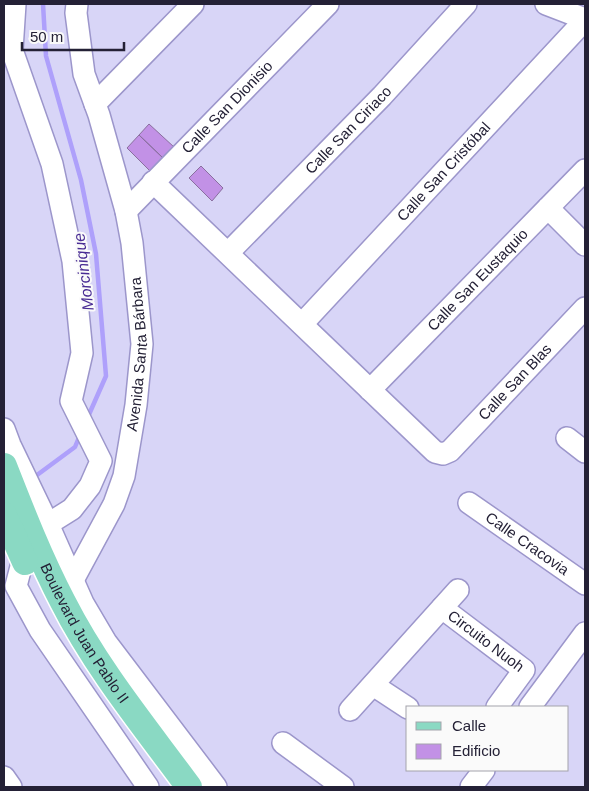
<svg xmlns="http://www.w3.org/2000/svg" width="589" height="791" viewBox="0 0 589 791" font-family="Arial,sans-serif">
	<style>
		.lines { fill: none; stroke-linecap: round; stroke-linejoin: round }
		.stream { stroke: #aea0fb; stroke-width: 4.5 }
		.building { fill: #c291e6; stroke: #8a6f9f }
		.minor-casing { stroke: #9c96cb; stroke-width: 24 }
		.major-casing { stroke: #fff; stroke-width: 29 }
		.minor { stroke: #fff; stroke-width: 21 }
		.major { stroke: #8ad9c3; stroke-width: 26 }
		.labels { text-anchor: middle; stroke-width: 4; stroke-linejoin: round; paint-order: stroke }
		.street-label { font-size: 15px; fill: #242136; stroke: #fafafa }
		.water-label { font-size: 16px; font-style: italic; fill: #492c94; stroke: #fafafa }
	</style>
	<rect width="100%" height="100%" fill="#d8d5f7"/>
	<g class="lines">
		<path class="stream" d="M43,4L46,56L81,180L96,254L106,376L87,419
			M33,478L75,447L80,435"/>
	</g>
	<path class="building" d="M149,124L174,147L163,158L139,135Z
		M139,135L163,158L150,171L127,148Z
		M201,166L223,188L212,201L189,178Z"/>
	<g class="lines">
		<defs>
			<g id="minor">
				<path d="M15,4L12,50L52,164L73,261L82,353L71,401L101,461L90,486L72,509L48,524"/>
				<path d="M546,4L585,19"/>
				<path d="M95,104L193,4"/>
				<path id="s1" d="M153,182L435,452L443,454L450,451L585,308"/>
				<path d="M548,208L585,245"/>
				<path id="s2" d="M126,211L328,4"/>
				<path id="s3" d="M228,253L382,96L466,4"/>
				<path id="s4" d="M302,324L585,20"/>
				<path id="s5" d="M370,390L585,170"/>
				<path d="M4,429L10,445L48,524L83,603L106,642L216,787"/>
				<path d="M567,438L585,452"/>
				<path id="s6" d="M469,503L585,584"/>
				<path d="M23,559L16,586L40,630L148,787"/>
				<path id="s7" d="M73,580L114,504L124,476L136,405L142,344L132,243L126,211L99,115L84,74L76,13L77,4"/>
				<path id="s8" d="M442,608L524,670L497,707"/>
				<path d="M373,685L408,708"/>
				<path d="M530,707L585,633"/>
				<path d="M350,710L458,590"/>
				<path d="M283,743L343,787"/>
				<path d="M4,777L11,787"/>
				<path d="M471,787L484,770"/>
			</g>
			<g id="major">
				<path id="s9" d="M4,466C22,512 40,558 63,602C97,669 145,727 189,787"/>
				<path d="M4,515L25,562"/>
			</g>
		</defs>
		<use href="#minor" class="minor-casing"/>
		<use href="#major" class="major-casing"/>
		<use href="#minor" class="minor"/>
		<use href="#major" class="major"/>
	</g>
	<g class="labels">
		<g class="street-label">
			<text dy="5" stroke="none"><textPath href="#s2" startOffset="145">Calle San Dionisio</textPath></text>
			<text dy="5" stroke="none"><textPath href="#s3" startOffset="172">Calle San Ciriaco</textPath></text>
			<text dy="5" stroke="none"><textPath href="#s4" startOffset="208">Calle San Cristóbal</textPath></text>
			<text dy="5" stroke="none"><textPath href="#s5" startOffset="154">Calle San Eustaquio</textPath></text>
			<text dy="5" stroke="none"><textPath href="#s7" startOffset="239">Avenida Santa Bárbara</textPath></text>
			<text dy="5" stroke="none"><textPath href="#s1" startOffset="501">Calle San Blas</textPath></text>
			<text dy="5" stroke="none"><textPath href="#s6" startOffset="71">Calle Cracovia</textPath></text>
			<text dy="5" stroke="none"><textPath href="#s9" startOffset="186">Boulevard Juan Pablo II</textPath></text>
			<text dy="5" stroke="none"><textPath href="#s8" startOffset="55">Circuito Nuoh</textPath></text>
		</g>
		<g class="water-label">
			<text transform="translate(83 272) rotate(-97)" y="6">Morcinique</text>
		</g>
	</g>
	<rect width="589" height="791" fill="none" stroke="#242136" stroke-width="10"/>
	<rect x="406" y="706" width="162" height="65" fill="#fafafa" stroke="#a4a3ac"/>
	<rect x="416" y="722" width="25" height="8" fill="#8ad9c3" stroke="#a4a3ac"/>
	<text x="452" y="731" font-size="15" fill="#242136">Calle</text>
	<rect x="416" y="744" width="25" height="15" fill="#c291e6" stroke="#a4a3ac"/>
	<text x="452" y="756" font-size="15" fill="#242136">Edificio</text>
	<path d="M22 42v8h102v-8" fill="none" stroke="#242136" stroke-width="2.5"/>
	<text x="30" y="42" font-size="15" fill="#242136" stroke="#fafafa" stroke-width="4" paint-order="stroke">50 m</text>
</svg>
